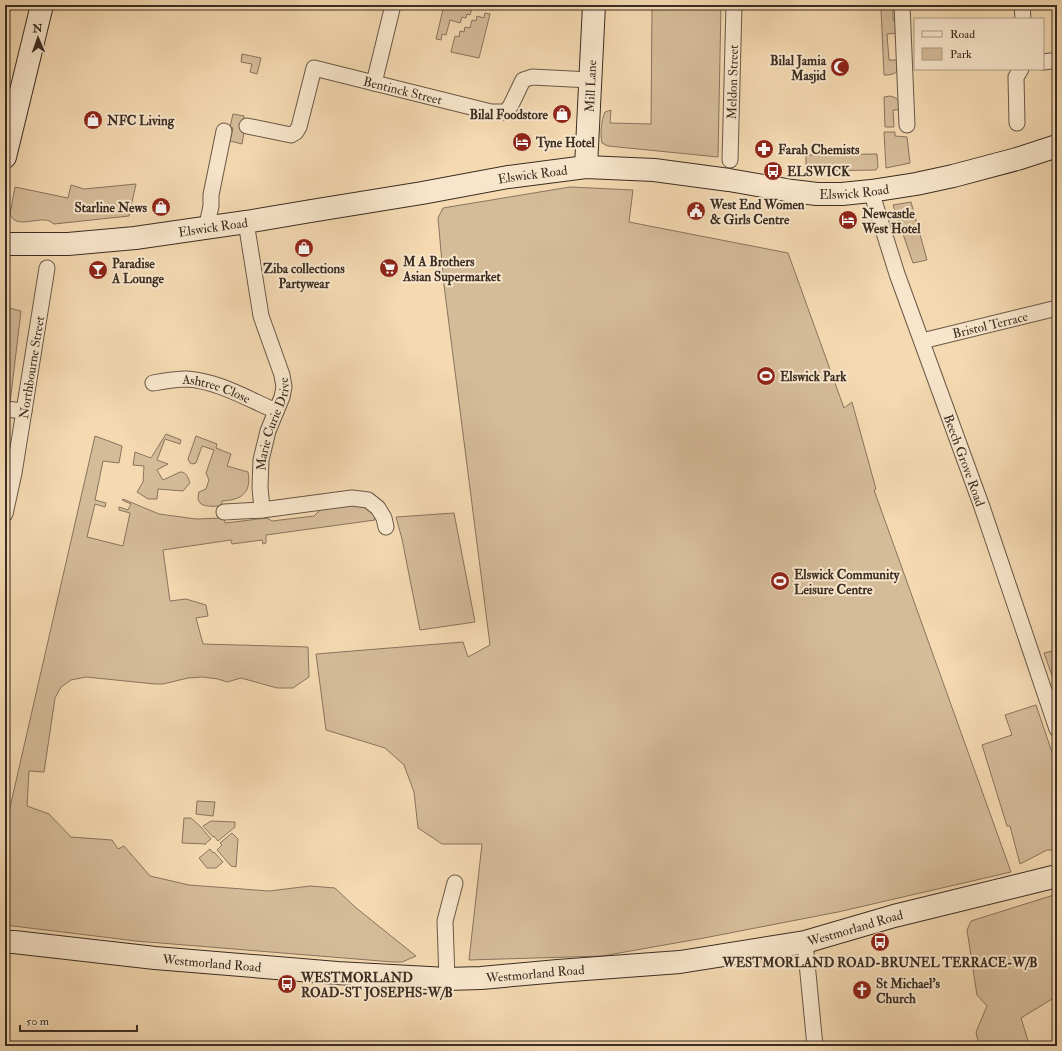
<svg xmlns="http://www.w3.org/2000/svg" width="1062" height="1051" viewBox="0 0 1062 1051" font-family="'IM FELL Double Pica',serif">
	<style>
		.green { fill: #d5bc99; stroke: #88745e }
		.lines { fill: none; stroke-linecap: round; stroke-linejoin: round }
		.street-casing { stroke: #695846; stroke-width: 17 }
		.secondary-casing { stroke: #3b2d22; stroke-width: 24 }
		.street { stroke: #f8e6cc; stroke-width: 15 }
		.secondary { stroke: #f8e6cc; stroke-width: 22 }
		.labels { text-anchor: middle; stroke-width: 4; stroke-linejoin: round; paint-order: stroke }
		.poi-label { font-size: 13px; font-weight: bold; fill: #3b2d22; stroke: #f8e6cc; text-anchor: start }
		.street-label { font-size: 13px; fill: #3b2d22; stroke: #f8e6cc }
	</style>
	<rect width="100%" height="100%" fill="#f4d9b1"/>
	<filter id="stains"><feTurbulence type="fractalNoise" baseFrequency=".005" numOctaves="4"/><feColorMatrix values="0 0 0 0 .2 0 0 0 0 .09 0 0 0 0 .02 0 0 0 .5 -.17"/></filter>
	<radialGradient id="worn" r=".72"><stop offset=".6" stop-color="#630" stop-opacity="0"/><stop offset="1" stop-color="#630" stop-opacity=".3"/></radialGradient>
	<path class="green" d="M444,5H473L470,15L467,14L466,18L462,17L460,23L450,20L446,35L442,34L441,40L436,39Z
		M630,5H721L718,157L608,146L602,143C600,134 601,121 605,112L611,110L610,123L651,124L652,9L626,8Z
		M893,8V20L898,23V33L887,34L889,60H899C898,72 897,75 884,75L881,9Z
		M485,13L490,14L479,58L451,52L455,36L459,37L460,31L464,32L465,27L470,28L472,20L476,21L477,16L484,18Z
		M242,54L261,58L257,74L250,72L252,64L241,62Z
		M890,96C899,98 900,102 904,110H893L894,127H885L884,97Z
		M233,114L244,116L241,131L244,132L242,144L230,141L233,128L230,127Z
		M884,132H895V136L907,137L910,163L886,168Z
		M877,154L878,167L876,170L810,171L806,167V155Z
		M136,184L129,216L54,224C51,222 49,220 45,220C34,219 15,228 10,214L15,187L68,198L71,185L84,189Z
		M570,187L633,190L629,222L788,253L844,408L852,402L876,489L874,490L1011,872L838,912L704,938L602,956L469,960L482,844H442L418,828L414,792L404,765L385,748L326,730L316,654L463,642L468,657L490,645L444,285L438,218L443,208Z
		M911,202L927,260L913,263L893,205Z
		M5,307L21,311L10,403H5Z
		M166,434L181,440L180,444L165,439L157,460L168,464L157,470L163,480L180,472C187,472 188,478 190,483L183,491L158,489L157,499H148L137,492L143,482L144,466L133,465L135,452L151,458Z
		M95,436L122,446L119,463L103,461L95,500L106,503L105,507L95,504L87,537L123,546L130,513L119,510V507L128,510L131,504L122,500L123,499L159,514L196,519L224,518L225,523L267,518L272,521L314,516L324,506L362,502L374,514L375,520L266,535V543L263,544L262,540L232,544L231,540L163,550L170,601L186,599L206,605L208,616L196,618L203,644L308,647L309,677L293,688H277L241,678L227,682L218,679L203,677L188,678L163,684H155L86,677L71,680L61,687L55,698L44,772L29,771L27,806L49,814L71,837L112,840L118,849L124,846L150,876L189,885L269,891L310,886L335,888L355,907L416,956L402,962H393L136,941L5,925V829Z
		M196,436L217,444L216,448L231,454L227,466L248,472C252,493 241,500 222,501V506C211,506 194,509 199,492L206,489L209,480L206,473L214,450L202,446L196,463L192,464L190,463L188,459Z
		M454,513L475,622L420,630L402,539L396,517Z
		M1057,650V690L1044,653Z
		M1036,705L1057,767V850H1047L1020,864L1010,826H1007L982,745L1012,735L1005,715Z
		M197,801L215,802L213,816L196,814Z
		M184,818H191L201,827L211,839L205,844H206L182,843Z
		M211,821L235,822V827L218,841L214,836L213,837L203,826Z
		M232,833L238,839L236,867L231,866L217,850L222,845L220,843Z
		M210,849L213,853L214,852L223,862L216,868H207L199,858Z
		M1057,894V996L1021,1018L1029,1044L1019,1046H979L976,1032L987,1006L977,995L967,930L971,921Z"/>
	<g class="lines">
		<defs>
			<g id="street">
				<path d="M902,5L907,125"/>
				<path d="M1022,5L1023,19"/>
				<path d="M1043,62L1051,61"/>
				<path d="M374,83L393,5"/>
				<path d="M1017,123L1016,77L1021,69"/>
				<path id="s1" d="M247,126L291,135L296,132L299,127L314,68L491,112H506L511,105L523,80L532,77L590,80"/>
				<path id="s2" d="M730,160L734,5"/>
				<path id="s3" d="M871,191L897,274L982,507L1057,729"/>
				<path d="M206,229L211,206V195L224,131"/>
				<path id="s4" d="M922,341L1057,308"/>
				<path id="s5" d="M153,383C164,381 176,379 187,379C218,381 248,399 276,411"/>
				<path d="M5,409L24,411"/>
				<path d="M262,510L352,498L368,500L378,508L384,518L386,527"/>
				<path id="s6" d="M224,512L262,510L260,487L261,460L268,431L282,397L284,387L282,375L261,316L246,222"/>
				<path id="s7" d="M5,514L14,473L47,268"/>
				<path d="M805,942L815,1046"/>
				<path d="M447,979L445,921L455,883"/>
			</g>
			<g id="secondary">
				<path d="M5,157L42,5"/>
				<path id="s8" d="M586,167L594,5"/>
				<path id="s9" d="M5,244H68L135,238L246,222L311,211L422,193L508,177L586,167L654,170L729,180L792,191L817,194H842L871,191L916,184L953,176L1017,159L1057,146"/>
				<path id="s10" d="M5,942H14L155,958L337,973L447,979L481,978L558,971L680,962L805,942L894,916L1057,876"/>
			</g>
		</defs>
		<use href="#street" class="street-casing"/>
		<use href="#secondary" class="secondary-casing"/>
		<use href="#street" class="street"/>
		<use href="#secondary" class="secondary"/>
	</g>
	<defs>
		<symbol id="mosque-disc" viewBox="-11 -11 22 22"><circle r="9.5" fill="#8f2418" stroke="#f8e6cc"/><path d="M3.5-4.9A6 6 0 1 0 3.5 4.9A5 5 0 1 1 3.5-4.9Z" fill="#fff"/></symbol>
		<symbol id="shop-disc" viewBox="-11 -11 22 22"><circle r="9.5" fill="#8f2418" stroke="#f8e6cc"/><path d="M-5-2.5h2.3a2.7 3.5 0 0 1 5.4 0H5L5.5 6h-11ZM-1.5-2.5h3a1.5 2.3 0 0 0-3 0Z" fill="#fff"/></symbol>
		<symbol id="hotel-disc" viewBox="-11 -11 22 22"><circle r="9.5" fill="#8f2418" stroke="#f8e6cc"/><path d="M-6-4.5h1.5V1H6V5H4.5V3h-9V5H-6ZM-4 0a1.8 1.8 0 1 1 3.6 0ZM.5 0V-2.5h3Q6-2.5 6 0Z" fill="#fff"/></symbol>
		<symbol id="pharmacy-disc" viewBox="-11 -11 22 22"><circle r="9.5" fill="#8f2418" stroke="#f8e6cc"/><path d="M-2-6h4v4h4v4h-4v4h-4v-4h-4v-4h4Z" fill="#fff"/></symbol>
		<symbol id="bus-disc" viewBox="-11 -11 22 22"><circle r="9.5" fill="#8f2418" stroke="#f8e6cc"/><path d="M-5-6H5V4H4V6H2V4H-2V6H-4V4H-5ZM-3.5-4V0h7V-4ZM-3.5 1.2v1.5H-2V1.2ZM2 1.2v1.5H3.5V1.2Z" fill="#fff"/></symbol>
		<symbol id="civic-disc" viewBox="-11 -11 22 22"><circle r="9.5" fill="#8f2418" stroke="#f8e6cc"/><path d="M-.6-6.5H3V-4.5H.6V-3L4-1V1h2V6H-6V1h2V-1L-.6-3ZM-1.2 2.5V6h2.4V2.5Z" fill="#fff"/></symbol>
		<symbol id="supermarket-disc" viewBox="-11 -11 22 22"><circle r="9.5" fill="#8f2418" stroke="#f8e6cc"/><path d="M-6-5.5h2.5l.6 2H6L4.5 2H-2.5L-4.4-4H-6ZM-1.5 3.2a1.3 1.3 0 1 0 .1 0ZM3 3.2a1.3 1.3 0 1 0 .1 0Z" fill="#fff"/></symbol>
		<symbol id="bar-disc" viewBox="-11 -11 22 22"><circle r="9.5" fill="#8f2418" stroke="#f8e6cc"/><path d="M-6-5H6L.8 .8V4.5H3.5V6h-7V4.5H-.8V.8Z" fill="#fff"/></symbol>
		<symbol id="stadium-disc" viewBox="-11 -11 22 22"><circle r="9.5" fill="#8f2418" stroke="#f8e6cc"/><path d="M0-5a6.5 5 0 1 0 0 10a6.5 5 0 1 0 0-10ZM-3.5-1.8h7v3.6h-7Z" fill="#fff"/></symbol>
		<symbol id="church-disc" viewBox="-11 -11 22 22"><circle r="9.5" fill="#8f2418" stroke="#f8e6cc"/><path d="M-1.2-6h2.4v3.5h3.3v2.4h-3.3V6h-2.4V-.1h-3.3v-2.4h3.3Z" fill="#fff"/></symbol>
	</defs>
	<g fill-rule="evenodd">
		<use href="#mosque-disc" x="829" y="56" width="22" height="22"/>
		<use href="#shop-disc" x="551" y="103" width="22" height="22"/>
		<use href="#shop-disc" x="82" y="109" width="22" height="22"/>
		<use href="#hotel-disc" x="511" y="131" width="22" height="22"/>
		<use href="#pharmacy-disc" x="753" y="138" width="22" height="22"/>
		<use href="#bus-disc" x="762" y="160" width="22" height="22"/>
		<use href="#shop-disc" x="150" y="196" width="22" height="22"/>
		<use href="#civic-disc" x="685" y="200" width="22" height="22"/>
		<use href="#hotel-disc" x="837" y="209" width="22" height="22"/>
		<use href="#shop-disc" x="293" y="237" width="22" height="22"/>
		<use href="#supermarket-disc" x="378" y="257" width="22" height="22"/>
		<use href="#bar-disc" x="87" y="259" width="22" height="22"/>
		<use href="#stadium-disc" x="755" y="365" width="22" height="22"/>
		<use href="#stadium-disc" x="769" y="570" width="22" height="22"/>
		<use href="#bus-disc" x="869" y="931" width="22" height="22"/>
		<use href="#bus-disc" x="276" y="973" width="22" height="22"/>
		<use href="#church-disc" x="851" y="979" width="22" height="22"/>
	</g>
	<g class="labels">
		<g class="poi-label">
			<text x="826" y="65" text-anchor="end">Bilal Jamia<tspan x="826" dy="15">Masjid</tspan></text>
			<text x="548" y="119" text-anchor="end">Bilal Foodstore</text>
			<text x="107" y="125">NFC Living</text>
			<text x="536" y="147">Tyne Hotel</text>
			<text x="778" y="154">Farah Chemists</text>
			<text x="787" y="176">ELSWICK</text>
			<text x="710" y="209">West End Women<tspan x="710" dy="15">&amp; Girls Centre</tspan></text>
			<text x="147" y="212" text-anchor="end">Starline News</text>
			<text x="862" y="218">Newcastle<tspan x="862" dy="15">West Hotel</tspan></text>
			<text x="403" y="266">M A Brothers<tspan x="403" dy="15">Asian Supermarket</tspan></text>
			<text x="112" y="268">Paradise<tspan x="112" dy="15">A Lounge</tspan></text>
			<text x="304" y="273" text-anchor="middle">Ziba collections<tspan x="304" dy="15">Partywear</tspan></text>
			<text x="780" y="381">Elswick Park</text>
			<text x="794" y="579">Elswick Community<tspan x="794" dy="15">Leisure Centre</tspan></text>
			<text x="880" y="967" text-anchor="middle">WESTMORLAND ROAD-BRUNEL TERRACE-W/B</text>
			<text x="301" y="982">WESTMORLAND<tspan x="301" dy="15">ROAD-ST JOSEPHS-W/B</tspan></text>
			<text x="876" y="988">St Michael's<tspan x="876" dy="15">Church</tspan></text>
		</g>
		<g class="street-label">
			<text dy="5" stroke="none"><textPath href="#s2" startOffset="78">Meldon Street</textPath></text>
			<text dy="5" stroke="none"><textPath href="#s8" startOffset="81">Mill Lane</textPath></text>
			<text dy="5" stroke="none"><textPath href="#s1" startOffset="209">Bentinck Street</textPath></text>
			<text dy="5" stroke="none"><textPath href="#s9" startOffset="533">Elswick Road</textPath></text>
			<text dy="5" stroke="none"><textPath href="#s9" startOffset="857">Elswick Road</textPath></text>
			<text dy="5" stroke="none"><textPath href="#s9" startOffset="209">Elswick Road</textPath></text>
			<text dy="5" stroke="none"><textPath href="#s4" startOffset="70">Bristol Terrace</textPath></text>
			<text dy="5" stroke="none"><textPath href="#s7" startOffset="149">Northbourne Street</textPath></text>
			<text dy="5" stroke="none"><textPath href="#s5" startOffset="65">Ashtree Close</textPath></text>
			<text dy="5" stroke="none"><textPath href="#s6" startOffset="126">Marie Curie Drive</textPath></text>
			<text dy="5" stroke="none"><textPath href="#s3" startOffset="285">Beech Grove Road</textPath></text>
			<text dy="5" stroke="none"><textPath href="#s10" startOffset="856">Westmorland Road</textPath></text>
			<text dy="5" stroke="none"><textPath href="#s10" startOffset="208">Westmorland Road</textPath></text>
			<text dy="5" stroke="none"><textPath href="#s10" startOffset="532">Westmorland Road</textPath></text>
		</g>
	</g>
	<rect width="1062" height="1051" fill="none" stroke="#f4d9b1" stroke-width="20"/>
	<rect x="6" y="6" width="1050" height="1039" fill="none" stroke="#3b2d22" stroke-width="2"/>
	<rect x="10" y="10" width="1042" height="1031" fill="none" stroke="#3b2d22"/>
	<rect x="914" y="18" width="130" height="52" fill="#f8e6cc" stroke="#ac9c88"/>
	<rect x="922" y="31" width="20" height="6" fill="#f8e6cc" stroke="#ac9c88"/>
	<text x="950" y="38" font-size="12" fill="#3b2d22">Road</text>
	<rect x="922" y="48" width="20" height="12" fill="#d5bc99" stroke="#ac9c88"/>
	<text x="950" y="58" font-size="12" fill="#3b2d22">Park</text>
	<g transform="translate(38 38) rotate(358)" stroke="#f8e6cc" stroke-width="3" paint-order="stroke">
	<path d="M0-3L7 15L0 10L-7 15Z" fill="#3b2d22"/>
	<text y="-6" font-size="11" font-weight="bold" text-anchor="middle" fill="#3b2d22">N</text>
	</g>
	<path d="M20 1025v6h117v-6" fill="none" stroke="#3b2d22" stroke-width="2"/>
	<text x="26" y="1025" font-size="12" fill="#3b2d22" stroke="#f8e6cc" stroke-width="3" paint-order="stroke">50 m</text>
	<rect width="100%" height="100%" filter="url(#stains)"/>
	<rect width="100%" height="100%" fill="url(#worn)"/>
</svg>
